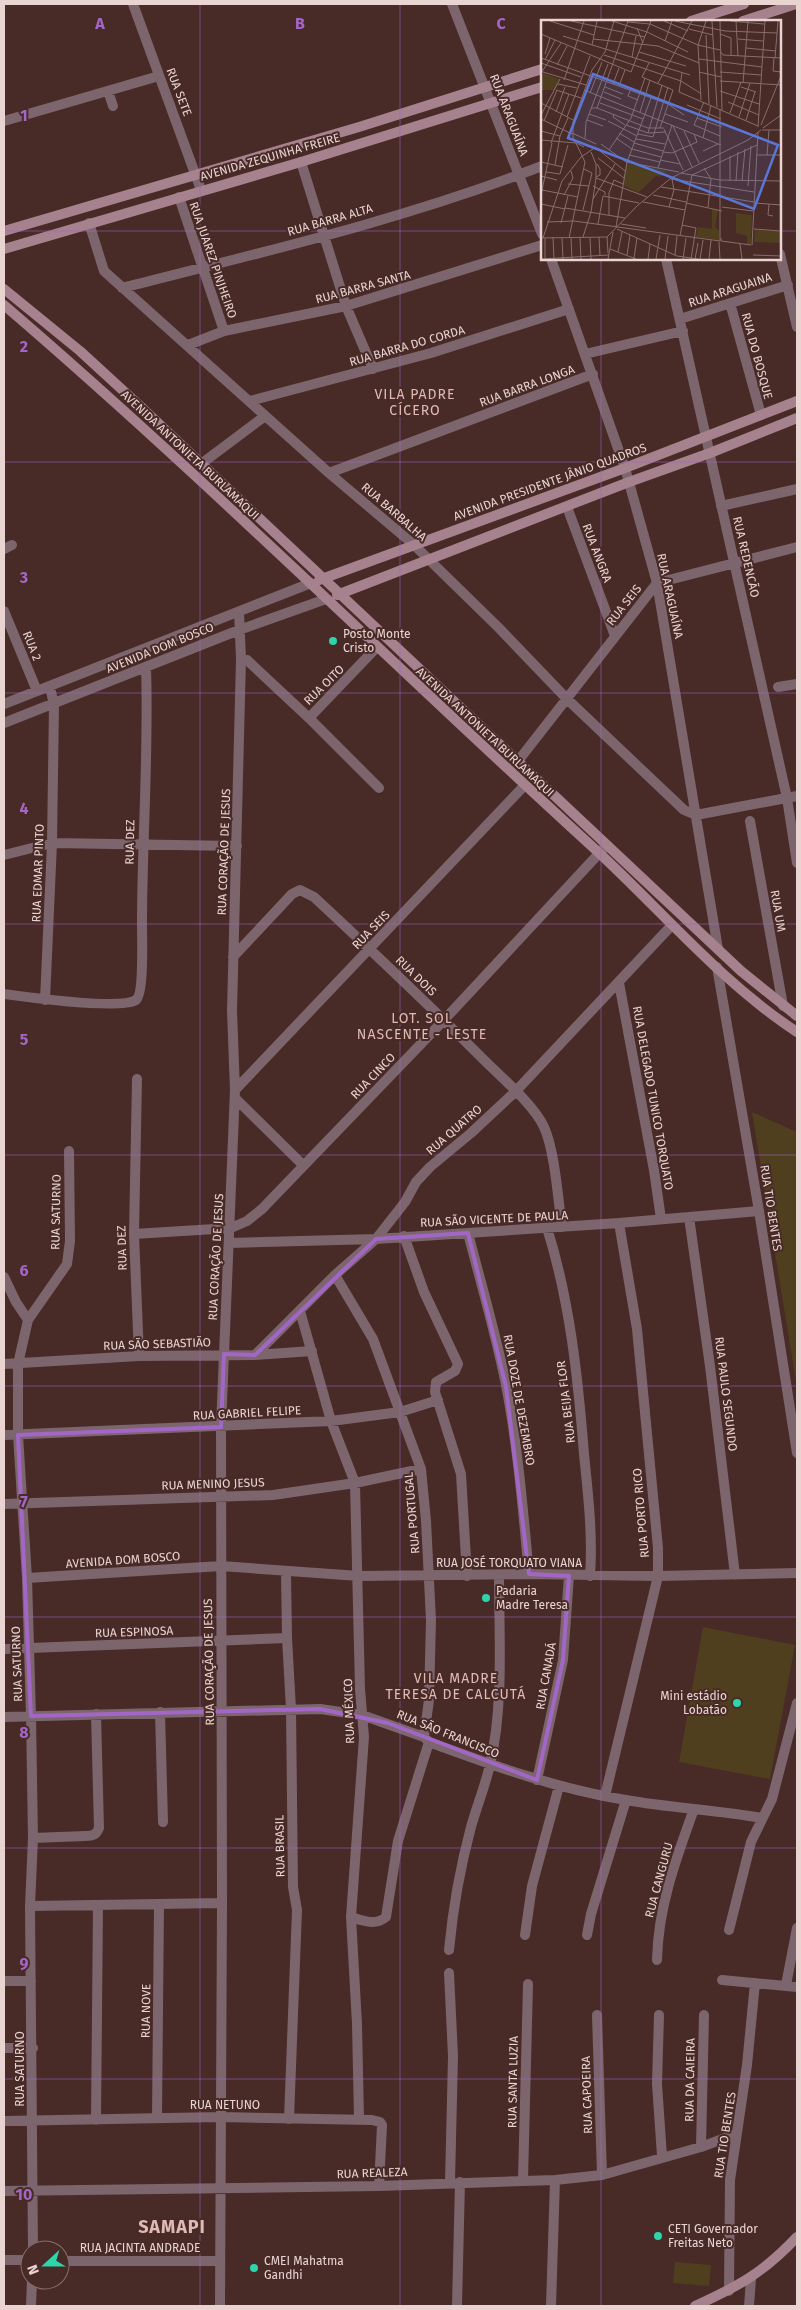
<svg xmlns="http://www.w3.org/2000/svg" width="801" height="2310" viewBox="0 0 801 2310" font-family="'Fira Sans',sans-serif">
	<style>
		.green { fill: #4f3f1f }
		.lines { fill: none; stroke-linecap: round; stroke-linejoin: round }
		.street { stroke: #7d656d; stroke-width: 10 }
		.secondary { stroke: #a6818e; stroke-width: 10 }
		.marked { fill: none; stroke: #a267c6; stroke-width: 4; stroke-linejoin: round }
		.grid { fill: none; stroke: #a267c6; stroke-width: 1; stroke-opacity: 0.55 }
		.poi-dot { fill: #2ed4ab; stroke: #482a27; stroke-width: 2 }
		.labels { text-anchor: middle; stroke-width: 4; stroke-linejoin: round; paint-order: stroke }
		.street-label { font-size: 12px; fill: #e9d4d2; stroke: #482a27 }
		.poi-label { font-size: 12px; fill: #e9d4d2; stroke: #482a27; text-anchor: start }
		.neighbourhood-label { font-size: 14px; letter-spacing: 1px; fill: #e0b9b5; stroke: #482a27 }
		.district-label { font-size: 18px; font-weight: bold; letter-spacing: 1px; fill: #e0b9b5; stroke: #482a27 }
		.inset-road { fill: none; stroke: #886e6b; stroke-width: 1 }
		.view { fill: #5a76d6; fill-opacity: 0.15; stroke: #5a76d6; stroke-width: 2.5 }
		.inset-edge { fill: none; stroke: #e9d4d2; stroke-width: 2.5 }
		.grid-label { font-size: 16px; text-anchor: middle; font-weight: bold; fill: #a267c6; stroke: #482a27; stroke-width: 4; stroke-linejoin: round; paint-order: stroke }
	</style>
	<rect width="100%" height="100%" fill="#482a27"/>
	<path class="green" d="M752,1112L797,1132V1388Z
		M703,1627L795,1645L770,1779L679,1762Z
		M675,2262L711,2265L709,2286L673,2283Z"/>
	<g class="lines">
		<path class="street" d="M133,4L201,190
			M452,4L542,234
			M108,91L113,106
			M4,121L159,76
			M301,162L346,306L373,369
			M179,197L224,331
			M89,223L104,271L329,473L413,544L499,628L567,699L684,810L696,815L797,796
			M780,254L797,327
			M551,259L625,468L657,583L718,949
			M666,259L787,798L797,863
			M122,288C263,252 406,219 542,166
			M730,303L761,415
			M680,319L788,285
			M188,345L224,331L346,306L542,245
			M585,354L683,331
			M250,401L431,353L569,309
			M201,464L265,416
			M329,473L593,374
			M721,506L797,489
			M567,507L615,636
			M4,549L12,545
			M4,611L37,691
			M241,659L247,660L309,718L379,788
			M778,687L797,684
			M4,704L311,583
			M309,718L376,648
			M4,723L239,630L326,599
			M518,761L657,583L797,547
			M750,821L783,1006
			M4,855L52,843L237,846
			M233,957L292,894L300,890L314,897C371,950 428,1004 483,1059C501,1077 534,1105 544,1127C555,1151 558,1200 562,1227
			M717,967L759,1211L797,1453
			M619,983L654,1170L661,1219
			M4,994C26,997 120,1010 136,1000C144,994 142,937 142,925C142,839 149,753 146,667
			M45,1000L52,843L54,705L50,687
			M137,1079L134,1234L139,1356
			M235,1090L524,786
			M235,1098L303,1165
			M689,1217L710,1366L735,1575
			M547,1228C570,1301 578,1378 584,1454C588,1494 593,1535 590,1576
			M468,1233C481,1284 496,1334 506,1385C518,1447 523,1511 529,1574
			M134,1234L231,1228L247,1221L262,1209L444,1020L605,847
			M404,1236L424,1292L458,1364L455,1371L436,1382L435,1392L461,1474L467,1576
			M229,1243L376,1239L619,1223L759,1211
			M335,1275L373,1339L421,1469L426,1521L431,1620L429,1700L424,1737
			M4,1277L16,1302L28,1320
			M300,1311L331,1421L355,1483L360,1689L364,1737L351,1917L357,2024L359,2119
			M255,1355L335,1275L376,1239L405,1202L416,1182L430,1167L471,1133L515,1092L672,925
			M4,1364L139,1356L255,1355L312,1351
			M4,1435L331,1421L400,1412L438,1400
			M4,1504L273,1495L355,1483L421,1469
			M286,1572L287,1638L291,1709L293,1887L297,1910L289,2119
			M27,1578L221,1566L359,1576L529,1574L658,1576L797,1573
			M4,1649L287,1638
			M160,1712L163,1822
			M4,1717L320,1709L362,1715L424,1737L429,1742C494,1766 558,1789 626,1800C671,1808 717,1810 762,1818
			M537,1780L563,1660L569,1576
			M605,1796L658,1576V1548L637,1329L619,1223
			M33,1838L85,1836C93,1836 96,1835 99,1828L96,1714
			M30,1906L222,1903
			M351,1917C364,1921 375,1926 386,1917L398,1841L429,1742
			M729,1930L751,1842L772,1799L797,1703
			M525,1935L532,1886L559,1786
			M587,1935L591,1914L626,1800
			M449,1950C453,1907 460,1868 471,1827C477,1806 485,1786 490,1765C504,1704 499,1638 499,1575
			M657,1960C658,1907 676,1859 694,1809
			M449,1973L453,2056L450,2182
			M722,1980L797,1987
			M4,1981H31
			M786,1985L797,1928
			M597,2015L602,2175
			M659,2015L657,2084L662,2156
			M4,2048H33
			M157,2118L159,1904
			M96,2120L98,1905
			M4,2121L221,2117L372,2120L380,2122L382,2125L379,2186
			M701,2147L704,2015
			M523,2180L528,1984
			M4,2191L379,2186L555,2180L602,2175L701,2147L736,2134
			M33,2250L30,1906L33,1838L31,1716L27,1578L18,1435V1364L28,1320L67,1264L70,1241L69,1151
			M4,2260H30
			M60,2261H220
			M729,2291L730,2180L747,2065L755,1983
			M31,2306L32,2280
			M220,2306L222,1903L221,1427L235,1090L232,1011L241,659L239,612
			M457,2306L460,2182
			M551,2306L555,2180
			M749,2306L751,2279"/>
		<path class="secondary" d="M691,21L744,4
			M743,21L796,4
			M4,231L359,127L542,69
			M4,249L301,162L542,87
			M4,289L80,351L141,407L741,971L797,1016
			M4,305C208,480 398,670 597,851C663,912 722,983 797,1032
			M319,580L625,468L797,401
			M337,595L629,482L710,453L797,418
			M695,2306C739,2286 763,2273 797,2237"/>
	</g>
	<path class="marked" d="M468,1233L506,1387L529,1574L569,1576L563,1660L537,1780L388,1723L320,1709L31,1716L18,1435L221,1427L224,1354L255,1355L376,1239Z"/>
	<path class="grid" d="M200,4V2306M400,4V2306M601,4V21M4,231H542M780,231H797M601,259V2306M4,462H797M4,693H797M4,924H797M4,1155H797M4,1386H797M4,1617H797M4,1848H797M4,2079H797"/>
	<g class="poi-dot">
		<circle cx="333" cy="641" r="5"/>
		<circle cx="486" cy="1598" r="5"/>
		<circle cx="737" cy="1703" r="5"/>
		<circle cx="658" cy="2236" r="5"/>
		<circle cx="254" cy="2268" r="5"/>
	</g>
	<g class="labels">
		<g class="street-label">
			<text transform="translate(179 92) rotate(69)" y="4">RUA SETE</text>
			<text transform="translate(509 115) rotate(69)" y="4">RUA ARAGUAÍNA</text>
			<text transform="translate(270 157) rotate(-16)" y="4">AVENIDA ZEQUINHA FREIRE</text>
			<text transform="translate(330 220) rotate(-16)" y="4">RUA BARRA ALTA</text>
			<text transform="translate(213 260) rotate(71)" y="4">RUA JUAREZ PINJHEIRO</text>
			<text transform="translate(363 287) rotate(-15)" y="4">RUA BARRA SANTA</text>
			<text transform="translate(730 290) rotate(-18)" y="4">RUA ARAGUAINA</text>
			<text transform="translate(407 346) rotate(-16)" y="4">RUA BARRA DO CORDA</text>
			<text transform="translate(757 356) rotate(75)" y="4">RUA DO BOSQUE</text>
			<text transform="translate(527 386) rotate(-20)" y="4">RUA BARRA LONGA</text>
			<text transform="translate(190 455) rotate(43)" y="4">AVENIDA ANTONIETA BURLAMAQUI</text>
			<text transform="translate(550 482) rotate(-20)" y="4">AVENIDA PRESIDENTE JÂNIO QUADROS</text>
			<text transform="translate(394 512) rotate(41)" y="4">RUA BARBALHA</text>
			<text transform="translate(597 553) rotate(69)" y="4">RUA ANGRA</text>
			<text transform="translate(746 557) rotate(77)" y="4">RUA REDENCÃO</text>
			<text transform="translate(670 596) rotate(78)" y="4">RUA ARAGUAÍNA</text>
			<text transform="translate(624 605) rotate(-52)" y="4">RUA SEIS</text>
			<text transform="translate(32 646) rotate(68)" y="4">RUA 2</text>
			<text transform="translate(160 648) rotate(-22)" y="4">AVENIDA DOM BOSCO</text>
			<text transform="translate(324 685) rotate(-45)" y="4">RUA OITO</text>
			<text transform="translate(485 732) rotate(43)" y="4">AVENIDA ANTONIETA BURLAMAQUI</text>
			<text transform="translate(130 842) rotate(-89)" y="4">RUA DEZ</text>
			<text transform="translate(224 852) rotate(-88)" y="4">RUA CORAÇÃO DE JESUS</text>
			<text transform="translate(38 873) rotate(-88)" y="4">RUA EDMAR PINTO</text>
			<text transform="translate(778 911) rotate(80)" y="4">RUA UM</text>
			<text transform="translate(371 930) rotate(-46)" y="4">RUA SEIS</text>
			<text transform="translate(416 976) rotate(44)" y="4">RUA DOIS</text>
			<text transform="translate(373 1076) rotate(-46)" y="4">RUA CINCO</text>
			<text transform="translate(653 1098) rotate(80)" y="4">RUA DELEGADO TUNICO TORQUATO</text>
			<text transform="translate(454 1130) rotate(-41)" y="4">RUA QUATRO</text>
			<text transform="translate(771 1208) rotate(81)" y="4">RUA TIO BENTES</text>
			<text transform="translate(56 1212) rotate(-89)" y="4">RUA SATURNO</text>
			<text transform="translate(494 1219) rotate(-3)" y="4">RUA SÃO VICENTE DE PAULA</text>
			<text transform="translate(122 1248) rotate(-92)" y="4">RUA DEZ</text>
			<text transform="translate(216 1257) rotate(-87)" y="4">RUA CORAÇÃO DE JESUS</text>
			<text transform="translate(157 1344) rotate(-2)" y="4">RUA SÃO SEBASTIÃO</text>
			<text transform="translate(726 1394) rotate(83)" y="4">RUA PAULO SEGUNDO</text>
			<text transform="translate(519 1400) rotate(80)" y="4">RUA DOZE DE DEZEMBRO</text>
			<text transform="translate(566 1402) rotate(-97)" y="4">RUA BEIJA FLOR</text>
			<text transform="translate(247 1413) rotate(-3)" y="4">RUA GABRIEL FELIPE</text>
			<text transform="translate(213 1484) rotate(-2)" y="4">RUA MENINO JESUS</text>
			<text transform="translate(412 1513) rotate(-95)" y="4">RUA PORTUGAL</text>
			<text transform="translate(641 1513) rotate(-95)" y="4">RUA PORTO RICO</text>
			<text transform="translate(123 1560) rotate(-4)" y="4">AVENIDA DOM BOSCO</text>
			<text x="509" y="1567">RUA JOSÉ TORQUATO VIANA</text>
			<text transform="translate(134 1632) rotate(-2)" y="4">RUA ESPINOSA</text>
			<text transform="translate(209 1662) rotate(-91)" y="4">RUA CORAÇÃO DE JESUS</text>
			<text transform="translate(17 1664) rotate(-92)" y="4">RUA SATURNO</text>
			<text transform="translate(546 1676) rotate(-80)" y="4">RUA CANADÁ</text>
			<text transform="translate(349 1711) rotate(-92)" y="4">RUA MÉXICO</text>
			<text transform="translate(448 1734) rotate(22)" y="4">RUA SÃO FRANCISCO</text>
			<text transform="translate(280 1846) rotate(-91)" y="4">RUA BRASIL</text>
			<text transform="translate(659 1880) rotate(-75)" y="4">RUA CANGURU</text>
			<text transform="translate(146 2011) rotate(-89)" y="4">RUA NOVE</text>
			<text transform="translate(20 2069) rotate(-90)" y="4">RUA SATURNO</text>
			<text transform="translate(690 2080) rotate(-89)" y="4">RUA DA CAIEIRA</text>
			<text transform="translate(513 2082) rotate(-89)" y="4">RUA SANTA LUZIA</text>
			<text transform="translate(587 2095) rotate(-92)" y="4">RUA CAPOEIRA</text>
			<text x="225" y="2109">RUA NETUNO</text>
			<text transform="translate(725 2135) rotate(-81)" y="4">RUA TIO BENTES</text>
			<text transform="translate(372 2173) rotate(-2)" y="4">RUA REALEZA</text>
			<text x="140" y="2252">RUA JACINTA ANDRADE</text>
		</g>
		<g class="poi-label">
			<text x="343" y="638">Posto Monte<tspan x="343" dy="14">Cristo</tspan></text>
			<text x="496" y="1595">Padaria<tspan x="496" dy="14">Madre Teresa</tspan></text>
			<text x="727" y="1700" text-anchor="end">Mini estádio<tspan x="727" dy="14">Lobatão</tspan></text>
			<text x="668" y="2233">CETI Governador<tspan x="668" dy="14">Freitas Neto</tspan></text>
			<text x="264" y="2265">CMEI Mahatma<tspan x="264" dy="14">Gandhi</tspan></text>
		</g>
		<g class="neighbourhood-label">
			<text x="415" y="399">VILA PADRE<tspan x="415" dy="16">CÍCERO</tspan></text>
			<text x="422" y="1023">LOT. SOL<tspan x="422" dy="16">NASCENTE - LESTE</tspan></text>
			<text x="456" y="1683">VILA MADRE<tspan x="456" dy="16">TERESA DE CALCUTÁ</tspan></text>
		</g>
		<g class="district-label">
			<text x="172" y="2233">SAMAPI</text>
		</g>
	</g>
	<g transform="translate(541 20)">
		<rect width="240" height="240" fill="#482a27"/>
		<path d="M2,53L18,59L14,70H0ZM86,143L125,151L119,157L115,156L97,173L82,165ZM171,189L177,190L174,207L178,211V220L155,217L157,207L171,209ZM195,193L211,195L210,224H206V216L195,213ZM214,210L240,211V223L213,222Z" fill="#4f3f1f"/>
		<path class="inset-road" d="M9,1L53,15M30,1L104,17M71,1L106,12L147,32M123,1L147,11M134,1L184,11L236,13M171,1L176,87M179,1L181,90M189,1L223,4M195,1L197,36M87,2L109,4L157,25L179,30M96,8L102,23M148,9L172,15M0,14L90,52L110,1M179,14L190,18V36M165,15L168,84M22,16L149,55M52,19L117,26L158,43M197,19L222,21M124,21L131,1M51,25L56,1M205,28L235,31M98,32L145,46M180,32L182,35L240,38M4,34L9,18M63,35L140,61L159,73M91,37L95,16M0,38L127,84L143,95M233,38L232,51L240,52M234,38L237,1M158,39L221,47M4,40L14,20M0,43L40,57M108,43L101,57L132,70L119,108M16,45L26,26M2,52L45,65M158,52L180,57M179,52L220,55M0,53L20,23M141,53L138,72L217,106M23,60L43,1M179,61L240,65M117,63L151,1M202,63L207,1M17,64L36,68M72,64L78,48M78,66L84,50M64,67L82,74M200,67L215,72M15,70L40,78M43,70L180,125M89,71L87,76L97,80M179,71L218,84M63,72L80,79M49,73L61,42M160,80L157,25L165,1M163,82L153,105L179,116M187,82L218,95M0,83L32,100M59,83L102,99M146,85L180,99M50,88H56L87,1M56,88L107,108H123M15,92L24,67M99,92L109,60M189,93L200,62M48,94L65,100M73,94L72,97L84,105M124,94L147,102M0,95L19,59M26,97L49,36M198,97L209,63M156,98L181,107M0,99L31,114M46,100L62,106M205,100L214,72M3,101L16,70M67,101L96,116M85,105L107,113L125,112M220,105L240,56M132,106L151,147M217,107L224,1M222,108L240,95M123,109L142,150M221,110H239M0,111L19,116M143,111L158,143M31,113L55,124M78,113L93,122M107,113L121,65M97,114L112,117M112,117L127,67M44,118L45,102L67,44M75,118L91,129L120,137M162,118L170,85M95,119L124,124M0,120L35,123L43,127M10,123L28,74M93,123L122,131M60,124L85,142L138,152M54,127L84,151M68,130L90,98L104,58M162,131L177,124M122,132L131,133L156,122L153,114M88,135L119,142M216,135H240M226,135L228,110M57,138L83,158M119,140L139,144M0,142L22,147M14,145L19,116L27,98M117,148L131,105M163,148L170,159L167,187M5,152L19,154L27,125M140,153L179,160L240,161M0,156L16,160M55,157L59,155V149L56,144M55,158L106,177M130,159L213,172M189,161V136M195,161L197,132M201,161L204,129M27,164L48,166M52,166L64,172V175M207,166L210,126M120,167L213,182M1,170L37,177M0,175L11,123M23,175L32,158L30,151M112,175L145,182M52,179L74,144M102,182L144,190M145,183L181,191M214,183L240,185M0,184L24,189M228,184L227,195L232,196M128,187L133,170L131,159M181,187L212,191M24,188L84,198M42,190L51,153L43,149M68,195V173L73,160L82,164M6,202L33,201L179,221V89M20,203L27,176M57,204L62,176L98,183M80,204L105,208M141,205L155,208L150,239M75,207L86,142L110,78M76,209L136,236L157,239M213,209L240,211M139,216L151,155L216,125M12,217L13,239M42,217L50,192L55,158V144L50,132M58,217L59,236M66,217L67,233M0,218L66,217L96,186L130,158L207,120L220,110M2,218L21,161L40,137L52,129M4,218V239M21,218L22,239M28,218L44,142L32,117V102L51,50L64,32L73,1M30,218L31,239M39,218L40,239M49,218L50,239M180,218V221L210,225M178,222L179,239M199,224L201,239M211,225L217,112M69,229L95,239M77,232L81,212M86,235L89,215M134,235L136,216M212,235L240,236M93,238L96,218M0,239L68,235M67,239L72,212M107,239L109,224M115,239L119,215M124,239L127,216M142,239L145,218M154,239L157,223M159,239L162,220M168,239L170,220"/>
		<path class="view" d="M52,54L237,125L213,189L27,118Z"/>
		<rect width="240" height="240" class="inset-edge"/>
	</g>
	<g class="grid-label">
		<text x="100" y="29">A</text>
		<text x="300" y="29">B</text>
		<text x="501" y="29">C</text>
		<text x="24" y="121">1</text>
		<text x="24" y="352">2</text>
		<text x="24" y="583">3</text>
		<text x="24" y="814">4</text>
		<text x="24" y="1045">5</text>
		<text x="24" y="1276">6</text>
		<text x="24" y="1507">7</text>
		<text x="24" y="1738">8</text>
		<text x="24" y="1969">9</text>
		<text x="24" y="2200">10</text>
	</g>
	<rect width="801" height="2310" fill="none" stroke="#e9d4d2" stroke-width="10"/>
	<g transform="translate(45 2265) rotate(249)"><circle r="24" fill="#482a27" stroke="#886e6b"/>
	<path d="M0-4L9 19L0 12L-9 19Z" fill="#2ed4ab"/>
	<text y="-8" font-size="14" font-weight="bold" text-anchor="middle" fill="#e9d4d2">N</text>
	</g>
</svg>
